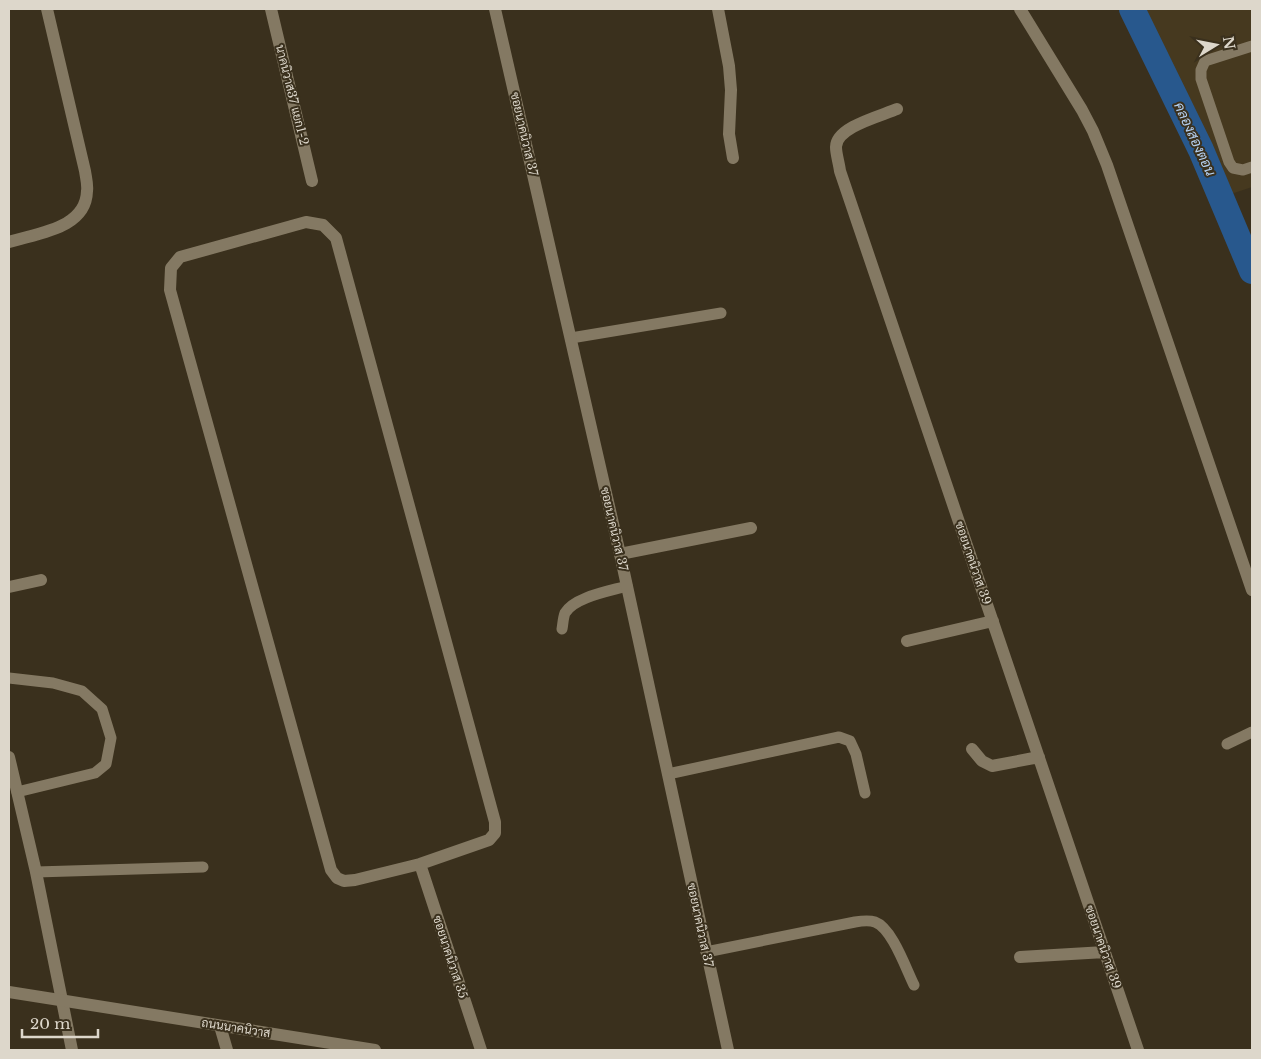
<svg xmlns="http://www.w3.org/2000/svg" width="1261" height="1059" viewBox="0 0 1261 1059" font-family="'Libre Baskerville',Sarabun,serif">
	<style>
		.built { fill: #46391f }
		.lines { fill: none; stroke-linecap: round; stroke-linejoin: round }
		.canal { stroke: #28588d; stroke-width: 26 }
		.lane { stroke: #847963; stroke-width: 11 }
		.street { stroke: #847963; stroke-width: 12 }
		.secondary { stroke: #847963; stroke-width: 12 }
		.labels { text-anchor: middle; stroke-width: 4; stroke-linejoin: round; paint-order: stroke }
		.street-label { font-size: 12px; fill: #ddd7cb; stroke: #3a301d }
		.water-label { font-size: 14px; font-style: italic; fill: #b5d0f0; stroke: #3a301d }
	</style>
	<rect width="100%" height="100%" fill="#3a301d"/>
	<path class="built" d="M1141,9H1252V187L1228,195L1146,21Z"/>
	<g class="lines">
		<path class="canal" d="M1132,9L1201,150L1252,271"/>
		<path class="lane" d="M1252,46L1205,61L1201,70V79L1229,162L1233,168L1243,170L1252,167
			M571,338L721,313
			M562,629C563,624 563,618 565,613C574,597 610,591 627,586
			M9,678L53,683L82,691L102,709L111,738L106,764L95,773L17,792
			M1227,744L1252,732
			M668,774L839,737L850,741L856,754L865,793
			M36,872L203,867
			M706,952L855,922C861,921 869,920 875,922C892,928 906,969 914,985"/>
		<path class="street" d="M271,9L312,181
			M718,9L729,66L731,90L729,134L733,158
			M1020,9L1082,110L1093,131L1107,165L1252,590
			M897,109C881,116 836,127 836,147C836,154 839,163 840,171L1138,1050
			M306,222L323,225L336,238L495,822V833L489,840L420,864L355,880L344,881L337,878L331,870L170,290L171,268L180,257Z
			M9,242C37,233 86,229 87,191C88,185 86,178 85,171L47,9
			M620,554L751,528
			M9,587L41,580
			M907,641L993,621
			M972,749L982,761L992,766L1039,757
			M9,757L36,872L72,1050
			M420,864L481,1050
			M1020,957L1105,952
			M220,1026L227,1050"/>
		<path class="secondary" d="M495,9L620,554L728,1050
			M9,992L375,1050"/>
	</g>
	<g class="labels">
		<g class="street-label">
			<text transform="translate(292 95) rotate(76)" y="4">นาคนิวาส37 แยก1-2</text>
			<text transform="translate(524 134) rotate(77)" y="4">ซอยนาคนิวาส 37</text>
			<text transform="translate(614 529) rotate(77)" y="4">ซอยนาคนิวาส 37</text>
			<text transform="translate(973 563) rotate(71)" y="4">ซอยนาคนิวาส 39</text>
			<text transform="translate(700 925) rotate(78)" y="4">ซอยนาคนิวาส 37</text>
			<text transform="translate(1103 947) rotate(71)" y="4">ซอยนาคนิวาส 39</text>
			<text transform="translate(450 957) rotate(72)" y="4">ซอยนาคนิวาส 35</text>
			<text transform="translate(236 1028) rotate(9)" y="4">ถนนนาคนิวาส</text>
		</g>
		<g class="water-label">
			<text transform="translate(1195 139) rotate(65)" y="5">คลองสองตอน</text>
		</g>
	</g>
	<rect width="1261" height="1059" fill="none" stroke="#ddd7cb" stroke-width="20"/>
	<g transform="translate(1216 45) rotate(80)" stroke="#3a301d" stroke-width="4" paint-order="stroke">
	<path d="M0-4L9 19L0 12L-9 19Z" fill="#ddd7cb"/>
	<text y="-8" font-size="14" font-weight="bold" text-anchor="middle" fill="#ddd7cb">N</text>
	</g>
	<path d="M22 1029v8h76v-8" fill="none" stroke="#ddd7cb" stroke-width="2.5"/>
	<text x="30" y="1029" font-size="15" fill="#ddd7cb" stroke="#3a301d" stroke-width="4" paint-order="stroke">20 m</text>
</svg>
